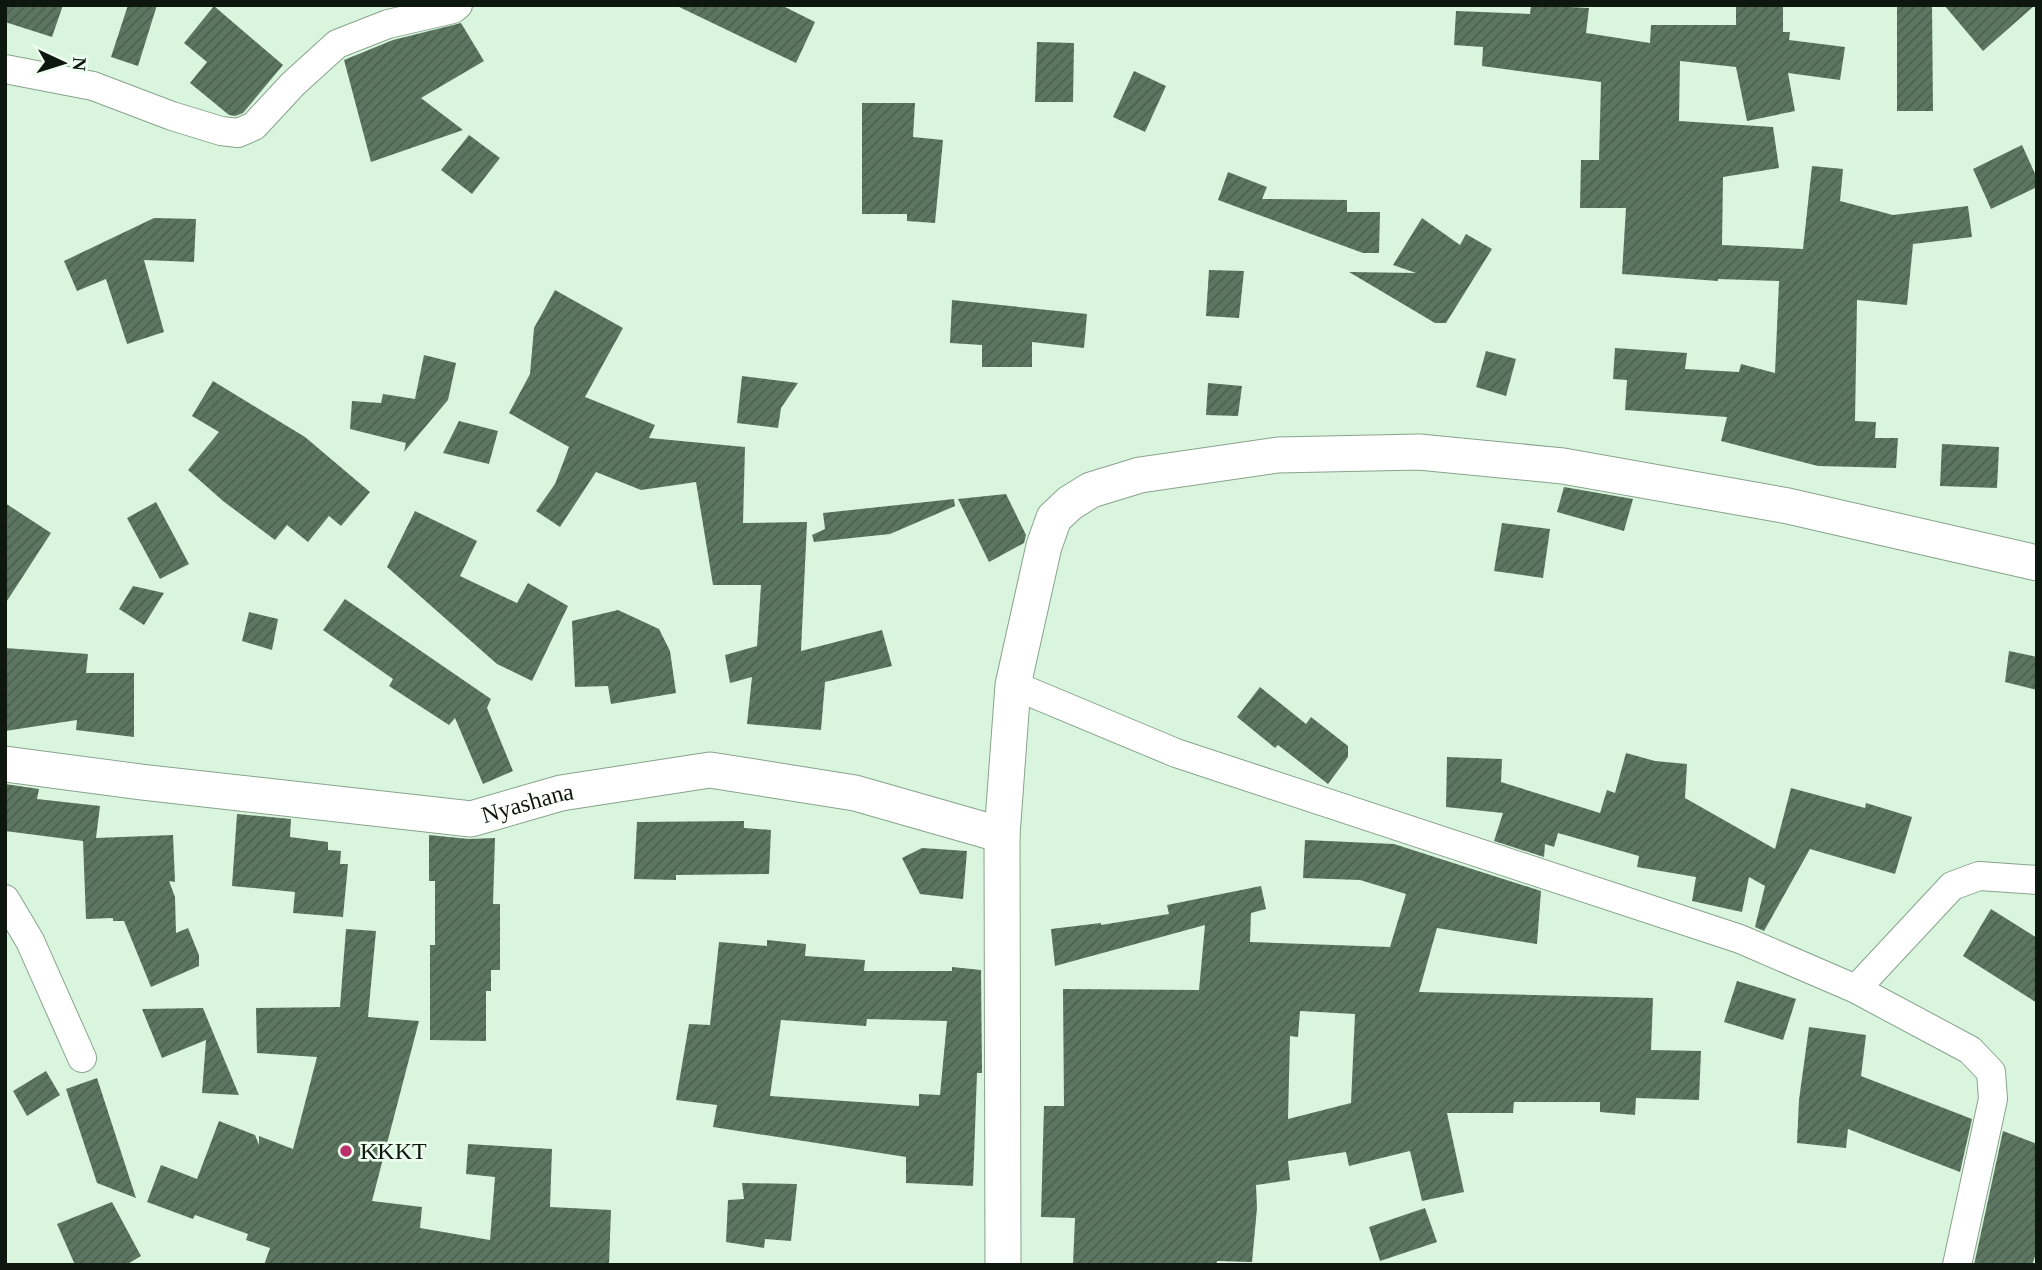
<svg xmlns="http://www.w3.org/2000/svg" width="2042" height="1270" viewBox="0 0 2042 1270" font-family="'Times New Roman',serif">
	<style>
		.building { fill: url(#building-hatch); fill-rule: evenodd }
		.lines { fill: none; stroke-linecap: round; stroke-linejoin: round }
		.minor-casing { stroke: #88a38c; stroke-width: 30 }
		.tertiary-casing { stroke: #88a38c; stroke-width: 37 }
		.minor { stroke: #fff; stroke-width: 28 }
		.tertiary { stroke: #fff; stroke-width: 35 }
		.poi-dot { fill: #ba306b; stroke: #eefff0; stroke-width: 2.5 }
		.labels { text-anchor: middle; stroke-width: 5; stroke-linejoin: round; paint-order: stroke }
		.street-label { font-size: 24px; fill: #0d170f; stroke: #eefff0 }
		.poi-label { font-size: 24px; fill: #0d170f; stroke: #eefff0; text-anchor: start }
	</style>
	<defs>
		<pattern id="building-hatch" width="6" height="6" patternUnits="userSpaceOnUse" patternTransform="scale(1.75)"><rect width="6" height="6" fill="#5d7661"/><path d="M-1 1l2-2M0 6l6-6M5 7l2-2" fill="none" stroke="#4b604e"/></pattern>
	</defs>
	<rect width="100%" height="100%" fill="#d9f5dd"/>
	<path class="building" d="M5,5H63L52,37L5,22Z
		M128,5H157L138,66L111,57Z
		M675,5H781L815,22L796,63Z
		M1531,5L1589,8L1586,33L1650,43L1651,25H1736V5H1783V32H1790L1789,40L1845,47L1840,80L1788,73L1795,111L1747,121L1736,67L1680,61L1679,121L1773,127L1779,168L1723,177L1722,245L1803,249L1812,166L1843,169L1840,201L1893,215L1968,206L1972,237L1913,244L1907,305L1857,300L1855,421L1876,422L1875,438H1898L1896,468L1818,466L1721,441L1727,417L1625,410L1627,380L1613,379L1615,348L1687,353L1685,369L1739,372L1741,364L1775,373L1779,281L1718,279V281L1622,274L1626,208H1580L1581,160H1599L1601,82L1482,66L1483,47L1454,45L1456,11L1530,14Z
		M1897,5H1932L1933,111H1897Z
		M1944,5H2035L1983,51Z
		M214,6L283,65L243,113L235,116L229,115L190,83L207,62L184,43Z
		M461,23L484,61L421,98L463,130L371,162L344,60L393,40Z
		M1037,42L1074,43L1073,102H1035Z
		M1134,71L1166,86L1145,132L1113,117Z
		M862,103H915L913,137L943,140L935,223L907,221V214H862Z
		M469,135L500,158L472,194L441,170Z
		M2022,145L2037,178V187L1991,209L1973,169Z
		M1228,172L1267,187L1262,199L1347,200V212H1380L1379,253H1363L1218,200Z
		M154,218L196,219L194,262L144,260L164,332L127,344L106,279L77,291L64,261Z
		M1422,218L1460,245L1466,234L1492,249L1446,323H1435L1349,272L1416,273L1393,265Z
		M1209,270L1244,271L1239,318L1206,316Z
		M555,290L623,328L585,397L655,425L649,438L745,447L743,523L807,522L801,651L882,630L892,666L825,682L821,730L747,724L752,677L730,683L725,655L757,646L761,585H713L696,482L641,490L596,472L560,527L536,511L555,484L569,447L509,413L530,374L534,328Z
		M952,300L1087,314L1084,348L1032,342V367H982V345L950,343Z
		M1486,351L1516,359L1506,396L1476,387Z
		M424,355L456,363L448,400L404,452L406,443L350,429L352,401L381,403L383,394L415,399Z
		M742,376L798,383L781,408L778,428L737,423Z
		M213,381L305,437L370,492L341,526L329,516L308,542L287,525L275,540L223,501L188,470L219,432L192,416Z
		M1208,383L1242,386L1238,416L1206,415Z
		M459,421L498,431L489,464L443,453Z
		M1942,444L1999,447L1997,488L1940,486Z
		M1564,487L1633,499L1624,531L1557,512Z
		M1006,494L1026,535L1024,543L989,562L958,499Z
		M954,499L955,506L890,534L814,542L812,535L825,529L823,513Z
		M156,502L189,564L160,579L127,518Z
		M5,503L51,533L5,604Z
		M415,511L477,541L460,576L517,603L528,583L568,606L532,681L497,664L387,567Z
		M1502,523L1550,529L1543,578L1494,571Z
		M133,586L164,593L144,625L119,609Z
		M345,599L491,699L487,708L513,771L483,784L455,718L449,725L389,686L393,679L323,630Z
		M618,610L659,629L670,651L676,693L611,704L608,686L575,687L572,621Z
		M249,612L278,619L272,650L242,641Z
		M5,648L88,654L86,673H134V737L76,730L77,720L5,731Z
		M2009,651L2037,657V690L2005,682Z
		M1260,687L1306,724L1311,717L1348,746V757L1328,784L1278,745L1275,748L1237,717Z
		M1626,753L1655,761L1687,764L1685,798L1775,849L1791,788L1865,808L1866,803L1912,817L1895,874L1810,849L1764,931L1755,927L1765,886L1749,877L1742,912L1692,901L1696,877L1637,867L1639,856L1558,833L1554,847L1545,844L1544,857L1494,841L1503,813L1446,807L1447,757L1502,759L1501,782L1600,813L1607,790L1615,793Z
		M5,784L39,789L37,799L100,806L96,838L173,835L175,882L169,881L175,897L176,933L188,928L199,955V966L151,987L124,921H113V918L86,919L83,841L5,831Z
		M237,814L291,819L290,837L328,842V850L341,851L340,864H348L343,917L293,913L295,892L232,886Z
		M744,821V828L771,830L769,874L676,875V880L634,879L637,822Z
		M429,835L469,839L495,838L493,904H500V970H491V991H486V1041L430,1040V945H435V881H429Z
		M1305,840L1394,844L1541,891L1537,944L1437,928L1419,992L1653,998L1651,1050L1701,1051L1699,1100L1636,1098L1635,1115L1600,1112V1102H1514L1513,1113H1447L1464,1192L1422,1201L1410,1151L1349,1166L1346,1152L1288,1161L1290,1180L1256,1185L1257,1208L1252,1262L1217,1261L1216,1265H1073L1075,1218L1041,1217L1044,1106H1064L1063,989L1199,990L1205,925L1055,966L1051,929L1101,923V925L1169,914L1167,905L1261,886L1266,909L1251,913L1250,942L1390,947L1406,894L1360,880L1303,878ZM1300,1011L1355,1014L1351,1103L1288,1119L1290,1036L1298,1037Z
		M922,848L967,851L963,899L920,894L902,858Z
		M1991,909L2037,938V1003L1963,956Z
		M346,929L376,931L368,1017L419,1021L372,1201L422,1207L420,1228L490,1240L495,1177L466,1174L468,1144L552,1149L550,1207L611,1210L609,1265H264L270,1248L246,1240L248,1234L195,1215L193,1219L147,1202L161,1165L197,1179L219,1121L255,1135L259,1145V1136L293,1149L317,1057L257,1053L256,1008L340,1007Z
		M767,940L806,944L805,956L865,960L864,971H952V967L981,970L982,1073H977L973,1186L906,1183V1157L713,1127L717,1105L676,1100L689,1024L710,1025L719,942L767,946ZM867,1019L947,1021L940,1095L919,1094V1106L770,1096L781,1020L866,1026Z
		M1737,981L1796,999L1783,1040L1724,1022Z
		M203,1008L207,1018L239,1095L202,1093L206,1040L162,1058L142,1009Z
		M1809,1027L1866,1035L1861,1076L1972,1119L1960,1172L1848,1129L1846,1148L1797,1143L1799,1100Z
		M46,1071L60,1095L27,1116L13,1091Z
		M97,1078L136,1198L97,1183L66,1089Z
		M2003,1131L2037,1144V1251L2032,1265H1974Z
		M742,1183L797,1184L791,1241L765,1239L764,1248L726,1242L728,1200L744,1199Z
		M112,1202L141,1256L126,1265H75L57,1224Z
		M1425,1208L1437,1242L1380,1261L1369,1227Z"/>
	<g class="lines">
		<defs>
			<path id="minor" d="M5,69L93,86L172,116L221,131L238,133L254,126L293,84L337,44L388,24L453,9L458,5
				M1013,685L1176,753L1740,939L1856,989L1970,1050L1991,1072L1993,1099L1957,1265
				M5,899L30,941L82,1058
				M1856,989L1952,886L1979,876L2037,880"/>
			<g id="tertiary">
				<path id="s1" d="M5,764L141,782L471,819L561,793L710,770L855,793L1002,835"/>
				<path d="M1003,1265L1002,835L1013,685L1044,546L1054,518L1070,503L1091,490L1140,475L1278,455L1419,452L1563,466L1788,506L2037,563"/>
			</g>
		</defs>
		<use href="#minor" class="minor-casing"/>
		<use href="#tertiary" class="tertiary-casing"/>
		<use href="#minor" class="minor"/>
		<use href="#tertiary" class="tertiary"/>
	</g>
	<circle class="poi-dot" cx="346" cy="1151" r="7"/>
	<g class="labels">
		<g class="street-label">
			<text dy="8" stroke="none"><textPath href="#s1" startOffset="528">Nyashana</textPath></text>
		</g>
		<g class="poi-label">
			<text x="360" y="1159">KKKT</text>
		</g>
	</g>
	<rect width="2042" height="1270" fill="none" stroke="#0d170f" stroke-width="14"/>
	<g transform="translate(63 63) rotate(94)" stroke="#eefff0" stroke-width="5" paint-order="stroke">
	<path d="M0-5L12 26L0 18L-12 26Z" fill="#0d170f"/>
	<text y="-10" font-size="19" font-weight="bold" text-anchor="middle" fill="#0d170f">N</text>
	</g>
</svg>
